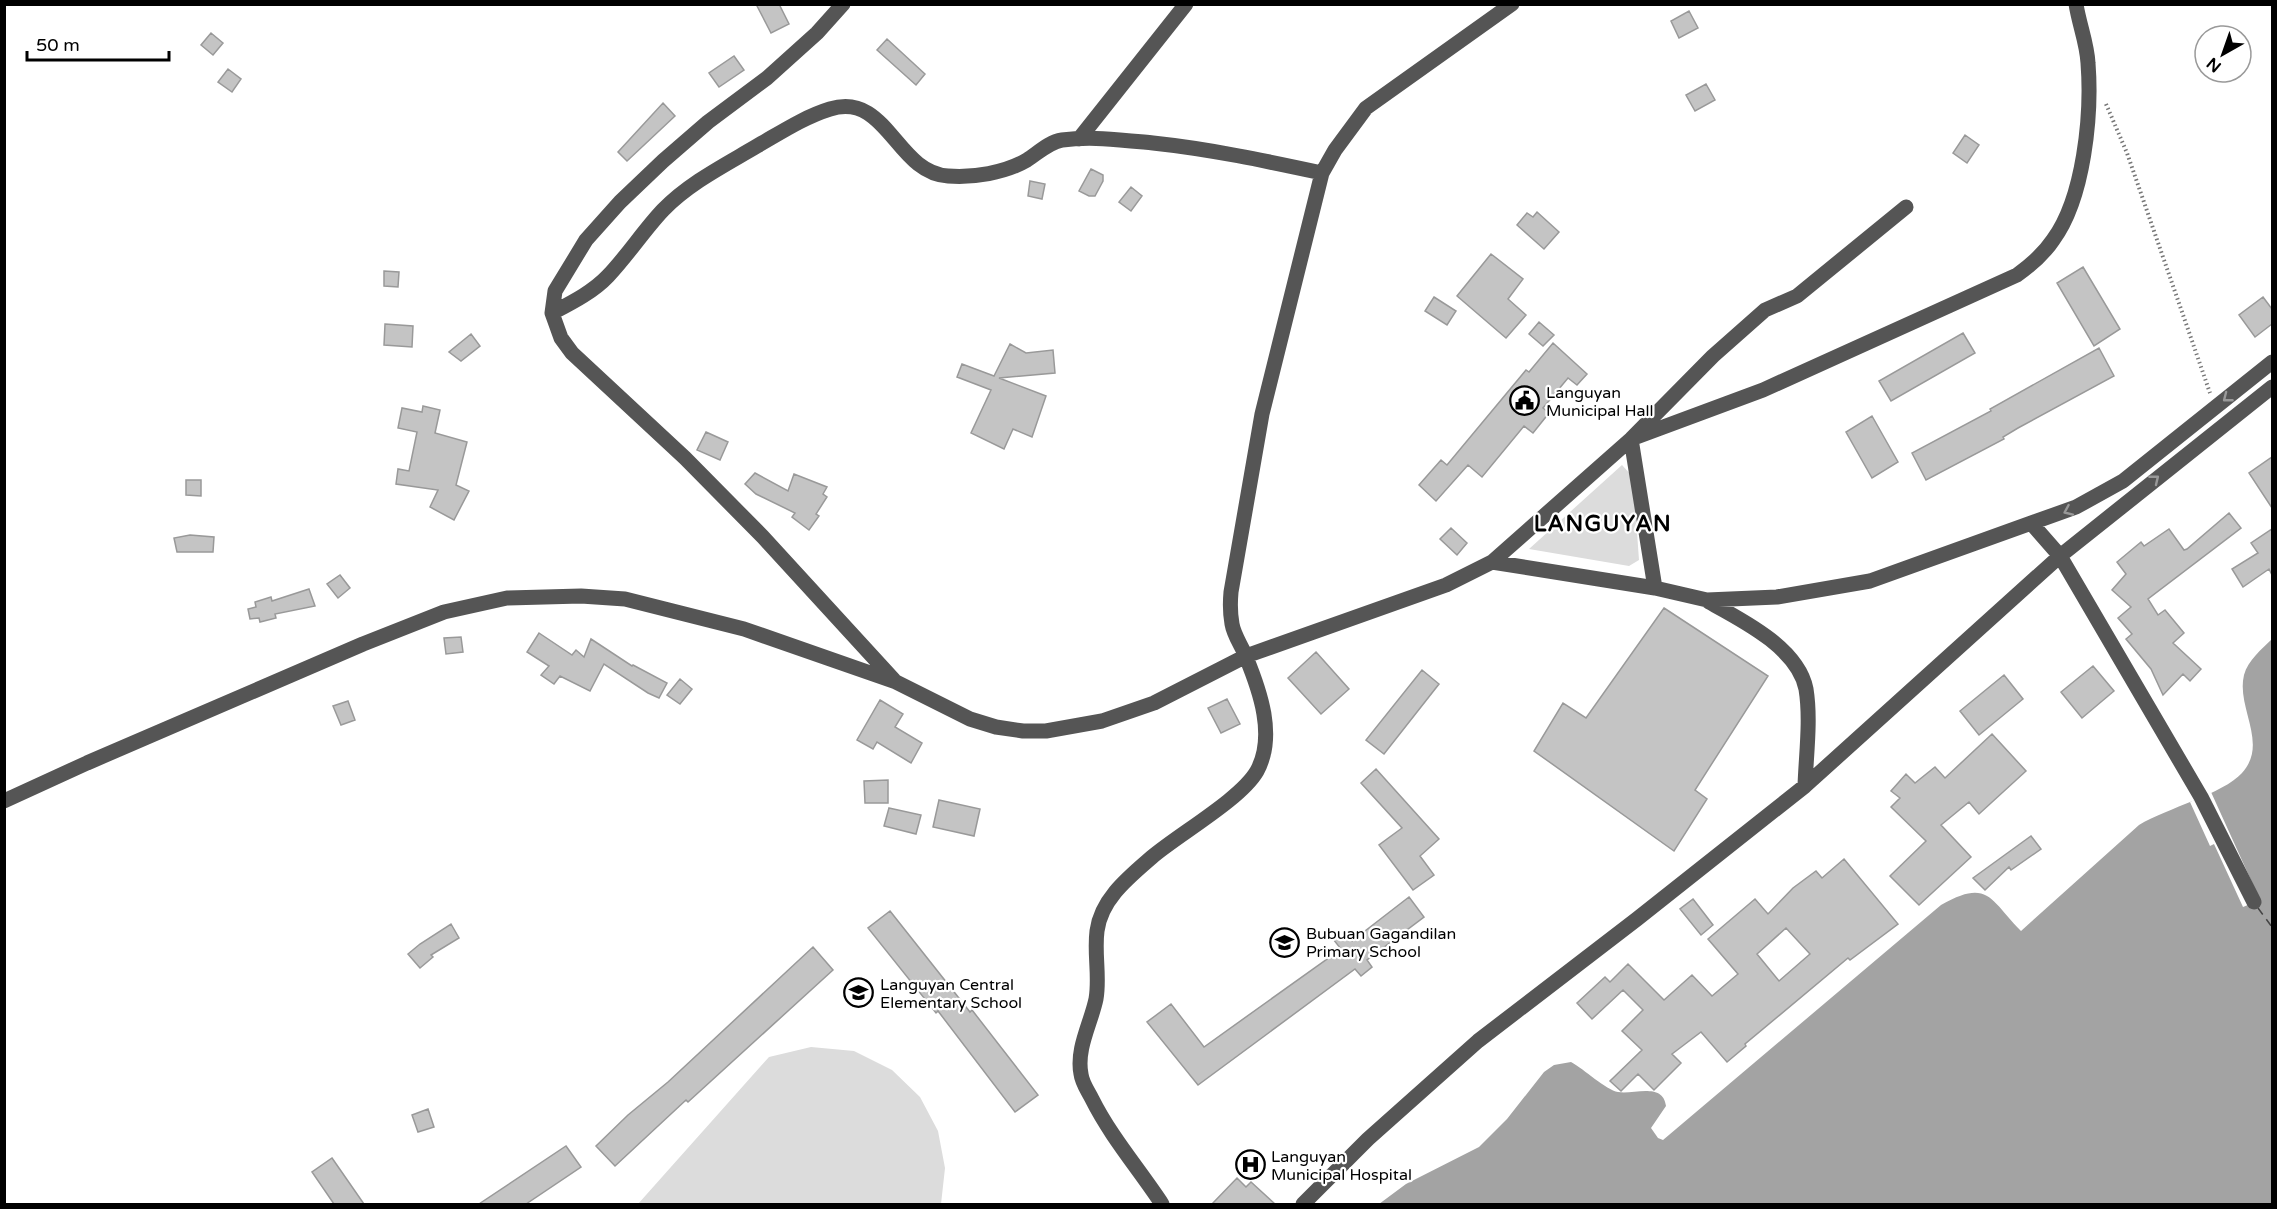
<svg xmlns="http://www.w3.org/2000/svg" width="2277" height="1209" viewBox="0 0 2277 1209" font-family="'Varela Round',sans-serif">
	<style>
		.green { fill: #dcdcdc }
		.water { fill: #a3a3a3 }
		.pier { fill: #fff }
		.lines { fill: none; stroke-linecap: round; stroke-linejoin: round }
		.ferry { stroke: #444; stroke-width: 1.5; stroke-dasharray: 8 6; stroke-linecap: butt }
		.building { fill: #c4c4c4; stroke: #999; stroke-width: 1.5; fill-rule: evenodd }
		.path { stroke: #777; stroke-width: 4; stroke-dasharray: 1.5 3; stroke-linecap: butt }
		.minor { stroke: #555; stroke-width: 15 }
		.oneway { stroke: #999 }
		.labels { text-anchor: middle; stroke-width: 4.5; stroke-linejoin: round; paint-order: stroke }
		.poi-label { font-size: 16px; fill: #000; stroke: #fff; text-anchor: start }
		.district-label { font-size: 22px; font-weight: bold; letter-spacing: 1.5px; fill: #000; stroke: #fff }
	</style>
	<rect width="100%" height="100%" fill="#fff"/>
	<path class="green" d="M1622,465L1633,477L1639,560L1629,566L1529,549Z
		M811,1047L854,1051L892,1070L920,1097L938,1131L945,1168L941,1204H638L769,1057Z"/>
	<path class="water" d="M2272,639V1204H1379L1406,1184L1479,1147L1507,1119L1544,1072L1554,1065L1571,1062C1584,1069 1606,1090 1618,1092C1633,1095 1663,1082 1666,1106L1651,1128L1658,1138L1663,1140L1941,905C1989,878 1990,900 2021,931L2139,825C2167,808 2223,794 2242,773C2269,743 2236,708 2244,675C2248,660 2262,649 2272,639Z"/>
	<path class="pier" d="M2211,792L2260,900L2243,907L2214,844L2210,846L2190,802Z"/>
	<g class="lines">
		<path class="ferry" d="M2258,908L2272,927"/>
	</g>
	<path class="building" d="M756,4H779L789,24L771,33Z
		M1689,11L1698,28L1679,38L1671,21Z
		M211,33L223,43L213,55L201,45Z
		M887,39L925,74L916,85L877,50Z
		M734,56L744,70L719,87L709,73Z
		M228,69L241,79L232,92L218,82Z
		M1706,84L1715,100L1695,111L1686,95Z
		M663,103L675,116L627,161L618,152Z
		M1965,135L1979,145L1967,163L1953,153Z
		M1091,169L1103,175V181L1095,196H1089L1079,191Z
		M1030,181L1045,184L1042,199L1028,196Z
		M1131,187L1142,196L1131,211L1119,202Z
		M1537,212L1559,232L1544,249L1517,225L1527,213L1533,217Z
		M1491,254L1523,279L1508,299L1526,315L1506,338L1457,296Z
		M2083,267L2120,329L2094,346L2057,283Z
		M384,271L399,272L398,287L384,286Z
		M1434,297L1456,311L1447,325L1425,311Z
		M2263,297L2272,309V324L2255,337L2239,315Z
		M1539,322L1554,335L1543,346L1529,334Z
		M385,324L413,326L412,347L384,345Z
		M1963,333L1975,353L1891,401L1879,381Z
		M471,334L480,346L461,361L449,352Z
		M1553,343L1587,374L1577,385L1568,378L1543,408L1549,413L1533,433L1524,426L1482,477L1468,465L1436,501L1419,485L1441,460L1447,465L1526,370L1529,372Z
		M1010,344L1026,353L1053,350L1055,373L999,378L1046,396L1032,437L1013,429L1004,449L971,433L991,390L957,377L962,364L994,376Z
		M2099,348L2114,376L2018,428L2003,437L2004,439L1926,480L1912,453L1991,411L1990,409Z
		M423,406L440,410L435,433L467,442L456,485L469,491L454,520L430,507L438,490L396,484L398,469L409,471L417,432L398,428L402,408L422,412Z
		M1872,416L1898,462L1872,478L1846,432Z
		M706,432L728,442L720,460L697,450Z
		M2272,457V508L2249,473Z
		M755,473L788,491L794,474L827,487L823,494L827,497L816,514L819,516L809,530L792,517L795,513L756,494L745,484Z
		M186,480H201V496L186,495Z
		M2229,513L2241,528L2148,599L2158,615L2165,610L2184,633L2173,643L2201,669L2190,681L2183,674L2163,695L2151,669L2126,639L2132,634L2118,618L2131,607L2112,590L2126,574L2117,562L2141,542L2144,546L2169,529L2184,550L2187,549Z
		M1451,528L1467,543L1457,555L1440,539Z
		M2272,529V575L2269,569L2243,587L2232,569L2258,553L2251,543Z
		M190,535L214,537L213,552H177L174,538Z
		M340,575L350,588L338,598L327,584Z
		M309,589L315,606L275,614L276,618L260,622L259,618L250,619L248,609L256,607L255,602L271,597L272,601Z
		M1664,608L1768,676L1695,790L1707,799L1674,851L1534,751L1563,703L1586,718Z
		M539,633L572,655L576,650L584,657L591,639L632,666L633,665L667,683L659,698L648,693L604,664L590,691L560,676L554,684L541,675L549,666L527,652Z
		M461,637L463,652L446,654L444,638Z
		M1316,652L1349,689L1321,714L1288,678Z
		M2093,666L2114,691L2082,718L2061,692Z
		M1422,670L1439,684L1384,754L1366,740Z
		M2004,675L2023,699L1979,735L1960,711Z
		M680,679L692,689L680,704L667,695Z
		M1227,699L1240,724L1221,733L1208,708Z
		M880,700L903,714L895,727L922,743L911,763L877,742L873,749L857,740Z
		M348,701L355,720L341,725L333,706Z
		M1992,734L2026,771L1979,814L1969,802L1941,825L1971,857L1919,905L1890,876L1926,841L1891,807L1900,798L1891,791L1906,774L1915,783L1935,767L1945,778Z
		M1376,769L1439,839L1420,856L1434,875L1413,890L1379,845L1402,828L1361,783Z
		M888,780V803H865L864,781Z
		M939,800L980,809L974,836L933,827Z
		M889,808L921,815L916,834L884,826Z
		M2031,836L2041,849L2011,870L2009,867L1985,890L1973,878Z
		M1844,859L1898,924L1850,960L1848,958L1745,1044L1746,1046L1727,1062L1701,1032L1672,1054L1681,1063L1654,1090L1638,1074L1621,1091L1610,1081L1642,1050L1622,1031L1643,1010L1623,990L1592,1019L1577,1003L1605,977L1610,982L1628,964L1664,1000L1692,975L1712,996L1738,974L1708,939L1755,899L1768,914L1793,888L1816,871L1822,878ZM1786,928L1810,954L1779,981L1757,954Z
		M1409,897L1424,917L1367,960L1372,967L1361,976L1355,969L1198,1085L1147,1022L1171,1004L1204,1047L1341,949L1333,939L1344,931L1352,941Z
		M1693,899L1713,925L1701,935L1680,909Z
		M890,911L970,1012L972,1010L1038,1095L1015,1112L938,1011L936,1013L868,928Z
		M451,924L459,938L431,955L433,957L420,968L408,954L420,944Z
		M813,947L833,970L688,1102L686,1100L615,1166L596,1146L628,1115L668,1082Z
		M428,1109L434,1127L418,1132L412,1115Z
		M566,1146L581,1167L526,1204H479Z
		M332,1158L364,1204H334L312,1172Z
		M1237,1178L1246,1187L1251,1182L1275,1204H1212Z"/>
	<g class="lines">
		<path class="path" d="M2106,104L2127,153L2210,393"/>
		<path class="minor" d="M843,4L817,33L767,78L708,122L663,161L620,202L586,240L555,291L552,313L561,338L572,353L685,458L763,537L894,680
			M1079,139L1186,4
			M552,313C571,303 593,292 608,276C628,255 644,230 663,210C689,183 725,165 757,146C780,133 804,117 830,109C887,91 896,173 948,176C973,178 1005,173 1027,160C1038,153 1049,142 1062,140C1092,136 1123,140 1153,143C1210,149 1266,161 1322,173
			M2032,524L2060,556L2201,797L2254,902
			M1492,562L1631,439L1713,356L1765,310L1797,296L1906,207
			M1655,588L1631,439L1763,390L2017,275C2031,265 2043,255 2053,240C2084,198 2092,115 2088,63C2087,43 2079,24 2076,4
			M1709,602C1742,620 1798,648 1806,689C1811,720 1806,755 1805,786
			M4,801L87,763L363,644L444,612L507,598L581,596L625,599L744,629L896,682L970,719L996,727L1023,731H1046L1102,721L1154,703L1246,656L1446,585L1492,562L1655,588L1707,600L1777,597L1870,581L2076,507L2123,481L2272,362
			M1162,1204C1139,1169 1111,1137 1092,1099C1088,1091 1082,1083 1081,1074C1076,1049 1091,1023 1096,999C1100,977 1094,954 1097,931C1101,899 1129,877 1152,857C1179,834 1241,799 1257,771C1276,736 1260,691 1246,657C1242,646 1234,636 1232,624C1230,613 1230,603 1231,592L1262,414L1322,173L1335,150L1366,108L1512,4
			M1303,1204L1368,1139L1478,1041L1637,919L1805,786L2060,556L2272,387"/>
	</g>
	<defs><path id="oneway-chevron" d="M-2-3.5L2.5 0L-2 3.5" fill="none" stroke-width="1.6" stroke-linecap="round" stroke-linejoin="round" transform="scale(1.5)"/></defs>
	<g class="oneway">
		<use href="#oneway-chevron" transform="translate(2227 398) rotate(142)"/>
		<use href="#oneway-chevron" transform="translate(2155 479) rotate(-39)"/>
		<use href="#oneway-chevron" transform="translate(2068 511) rotate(156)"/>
	</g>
	<defs>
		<symbol id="civic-ring" viewBox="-11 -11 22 22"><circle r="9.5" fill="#fff" stroke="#000" stroke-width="1.5"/><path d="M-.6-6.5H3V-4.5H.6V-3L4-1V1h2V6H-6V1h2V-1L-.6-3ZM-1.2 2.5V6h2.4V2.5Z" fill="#000"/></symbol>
		<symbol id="school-ring" viewBox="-11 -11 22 22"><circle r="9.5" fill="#fff" stroke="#000" stroke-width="1.5"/><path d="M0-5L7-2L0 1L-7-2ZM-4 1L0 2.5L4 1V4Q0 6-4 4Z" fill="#000"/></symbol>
		<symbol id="hospital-ring" viewBox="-11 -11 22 22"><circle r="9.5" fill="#fff" stroke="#000" stroke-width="1.5"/><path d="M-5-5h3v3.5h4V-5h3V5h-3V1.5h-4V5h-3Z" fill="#000"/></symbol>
	</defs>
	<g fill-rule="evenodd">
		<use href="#civic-ring" x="1508" y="384" width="33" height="33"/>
		<use href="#school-ring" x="1268" y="926" width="33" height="33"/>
		<use href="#school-ring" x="842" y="976" width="33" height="33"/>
		<use href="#hospital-ring" x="1234" y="1148" width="33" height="33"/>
	</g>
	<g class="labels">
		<g class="poi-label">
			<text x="1546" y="398">Languyan<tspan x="1546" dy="18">Municipal Hall</tspan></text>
			<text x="1306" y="939">Bubuan Gagandilan<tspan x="1306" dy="18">Primary School</tspan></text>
			<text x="880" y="990">Languyan Central<tspan x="880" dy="18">Elementary School</tspan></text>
			<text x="1271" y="1162">Languyan<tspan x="1271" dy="18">Municipal Hospital</tspan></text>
		</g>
		<g class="district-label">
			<text x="1603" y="531">LANGUYAN</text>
		</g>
	</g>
	<rect width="2277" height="1209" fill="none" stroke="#000000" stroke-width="12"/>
	<g transform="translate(2223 54) rotate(220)"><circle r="28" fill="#ffffff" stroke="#999999" stroke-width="1.5"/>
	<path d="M0-4.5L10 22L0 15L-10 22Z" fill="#000000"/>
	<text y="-9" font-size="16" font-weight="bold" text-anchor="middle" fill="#000000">N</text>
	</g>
	<path d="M27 51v9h142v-9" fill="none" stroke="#000000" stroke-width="3"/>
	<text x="36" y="51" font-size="18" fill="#000000" stroke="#ffffff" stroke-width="4.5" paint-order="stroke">50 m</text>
</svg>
